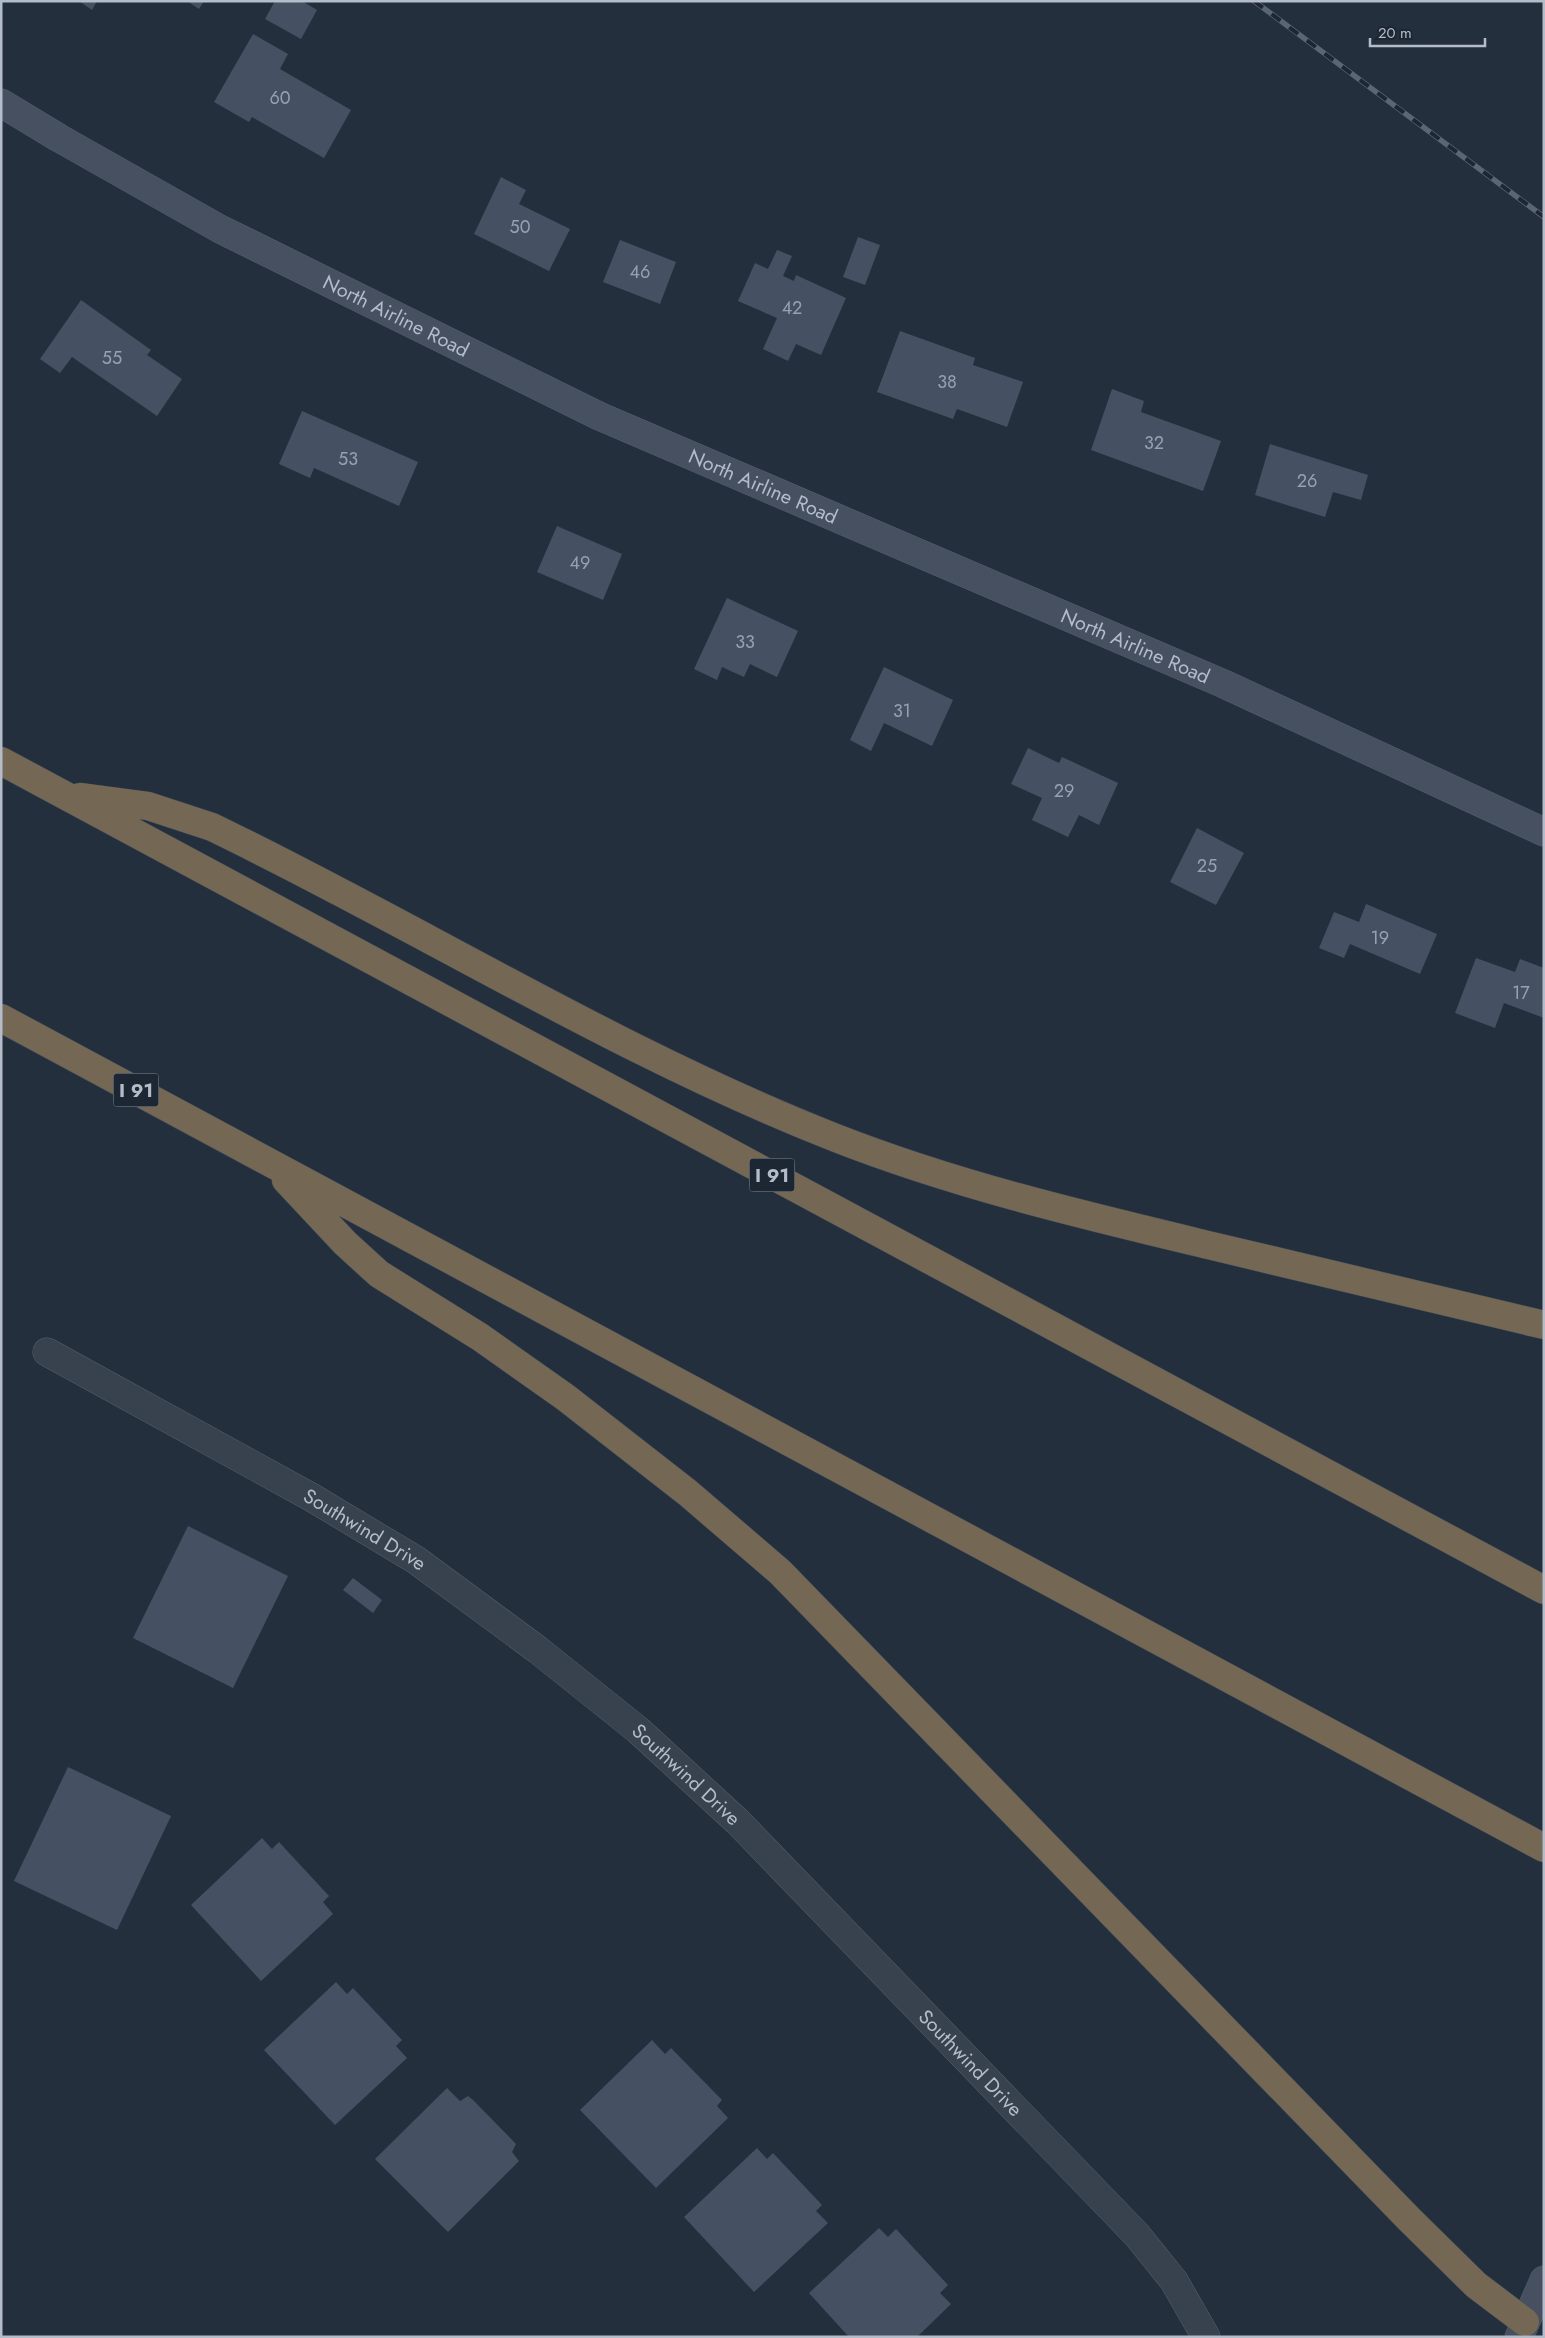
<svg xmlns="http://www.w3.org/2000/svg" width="1545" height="2338" viewBox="0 0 1545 2338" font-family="Jost,sans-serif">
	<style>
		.building { fill: #455162 }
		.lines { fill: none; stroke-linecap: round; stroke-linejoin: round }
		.street-casing { stroke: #565f6c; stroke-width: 29 }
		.secondary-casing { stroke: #565f6c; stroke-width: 29 }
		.highway-casing { stroke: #434c59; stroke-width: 29 }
		.street { stroke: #38414e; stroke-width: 28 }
		.secondary { stroke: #465061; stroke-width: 28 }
		.highway { stroke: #746855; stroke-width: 28 }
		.rail-casing { stroke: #5a6575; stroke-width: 5.5 }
		.rail { stroke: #1d2633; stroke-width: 4; stroke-dasharray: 11; stroke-linecap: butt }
		.labels { text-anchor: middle; stroke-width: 4; stroke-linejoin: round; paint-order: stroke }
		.number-label { font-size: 18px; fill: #98a1af }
		.shield { fill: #1d2633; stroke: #878f9c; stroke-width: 1 }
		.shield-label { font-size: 19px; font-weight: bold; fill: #b4bcc9 }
		.street-label { font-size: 20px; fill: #b4bcc9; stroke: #1d2633 }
	</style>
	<rect width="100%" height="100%" fill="#242f3e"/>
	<path class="building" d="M79,1H97L92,10Z
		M187,1H204L199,9Z
		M275,1H302L317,10L301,39L265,19Z
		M253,34L288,54L280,69L351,110L324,158L252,117L249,122L214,102Z
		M501,177L526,190L519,204L570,229L549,271L474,234Z
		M858,237L880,245L865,285L843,277Z
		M620,240L676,262L660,304L603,282Z
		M777,250L792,256L783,276L794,281L796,275L846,298L821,355L796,344L788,361L763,349L777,318L738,301L755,263L768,269Z
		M81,300L151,350L147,355L182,379L157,416L72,357L60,373L40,359Z
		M900,331L975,358L973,365L1023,382L1007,427L957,409L953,419L877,392Z
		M1112,389L1144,401L1141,412L1221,441L1203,491L1091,450Z
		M302,411L418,462L399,506L314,468L310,478L279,464Z
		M1270,444L1368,475L1361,500L1333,492L1325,517L1255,495Z
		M557,526L622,554L603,600L537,572Z
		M727,598L798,631L777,677L750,664L744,677L722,667L717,680L694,669Z
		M884,667L953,700L932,746L884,723L871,751L850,740Z
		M1028,748L1059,763L1062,757L1118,783L1099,825L1079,815L1068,837L1032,820L1042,798L1011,784Z
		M1197,828L1244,853L1216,905L1170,882Z
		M1366,904L1437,934L1420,974L1350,944L1344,958L1319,948L1334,912L1359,922Z
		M1476,958L1515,972L1520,959L1544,968V1018L1504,1003L1495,1028L1455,1013Z
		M188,1526L288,1576L233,1688L133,1638Z
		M353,1578L382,1600L373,1613L343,1590Z
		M68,1767L171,1816L117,1930L14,1881Z
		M262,1838L272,1849L279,1842L329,1896L323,1902L333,1914L261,1981L191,1905Z
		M336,1982L347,1994L353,1988L402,2040L396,2046L407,2058L335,2125L264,2050Z
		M652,2040L665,2054L671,2048L722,2100L717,2106L728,2118L656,2188L580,2110Z
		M447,2088L460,2101L468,2096L473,2100L516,2144L512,2152L519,2161L448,2232L375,2159Z
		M757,2148L767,2159L773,2153L822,2205L816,2211L828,2223L754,2292L684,2217Z
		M879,2228L888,2237L896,2229L948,2285L940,2293L951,2304L917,2337H849L809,2293Z"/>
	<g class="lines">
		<defs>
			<g id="street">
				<path id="s1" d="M47,1352L311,1497L416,1560L538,1650L638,1730L738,1822L1137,2235L1174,2281L1206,2337"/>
			</g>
			<g id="secondary">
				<path id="s2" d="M1,103L59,138L220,229L599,416L1224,684L1544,832"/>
				<path d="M1519,2337L1544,2280"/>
			</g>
			<path id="highway" d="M1,761L1544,1590
				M80,797L148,806L212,827C421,928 619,1053 836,1138C956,1185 1083,1215 1208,1245C1320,1272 1432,1299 1544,1325
				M1,1018L1544,1848
				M286,1180L345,1243L379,1274L480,1337L565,1397L688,1493L780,1572L1409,2219L1476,2285L1525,2322"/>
		</defs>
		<use href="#street" class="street-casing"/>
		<use href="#secondary" class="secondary-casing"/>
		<use href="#highway" class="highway-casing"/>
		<use href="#street" class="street"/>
		<use href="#secondary" class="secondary"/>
		<use href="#highway" class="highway"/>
		<defs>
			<path id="rail" d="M1254,1L1544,217"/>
		</defs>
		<use href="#rail" class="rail-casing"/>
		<use href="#rail" class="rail"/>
	</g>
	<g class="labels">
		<g class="number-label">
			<text x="280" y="104">60</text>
			<text x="520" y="233">50</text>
			<text x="640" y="278">46</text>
			<text x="792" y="314">42</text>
			<text x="112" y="364">55</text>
			<text x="947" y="388">38</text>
			<text x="1154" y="449">32</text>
			<text x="348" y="465">53</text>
			<text x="1307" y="487">26</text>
			<text x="580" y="569">49</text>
			<text x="745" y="648">33</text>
			<text x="902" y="717">31</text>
			<text x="1064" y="797">29</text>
			<text x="1207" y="872">25</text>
			<text x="1380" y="944">19</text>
			<text x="1521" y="999">17</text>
		</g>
		<g class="shield">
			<rect x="113.5" y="1073.5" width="45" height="33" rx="4"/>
			<rect x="749.5" y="1158.5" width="45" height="33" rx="4"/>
		</g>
		<g class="shield-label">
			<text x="136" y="1097">I 91</text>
			<text x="772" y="1182">I 91</text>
		</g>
		<g class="street-label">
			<text dy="7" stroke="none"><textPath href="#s2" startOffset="449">North Airline Road</textPath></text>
			<text dy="7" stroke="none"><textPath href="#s2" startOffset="854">North Airline Road</textPath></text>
			<text dy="7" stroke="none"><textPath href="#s2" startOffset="1259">North Airline Road</textPath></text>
			<text dy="7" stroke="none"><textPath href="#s1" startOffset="364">Southwind Drive</textPath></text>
			<text dy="7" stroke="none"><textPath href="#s1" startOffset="769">Southwind Drive</textPath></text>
			<text dy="7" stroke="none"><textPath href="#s1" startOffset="1174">Southwind Drive</textPath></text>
		</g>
	</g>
	<rect width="1545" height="2338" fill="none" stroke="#b4bcc9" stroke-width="5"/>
	<path d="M1370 38v8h115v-8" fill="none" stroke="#b4bcc9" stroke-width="2.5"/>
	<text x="1378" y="38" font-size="15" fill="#b4bcc9" stroke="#1d2633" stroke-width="4" paint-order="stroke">20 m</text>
</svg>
